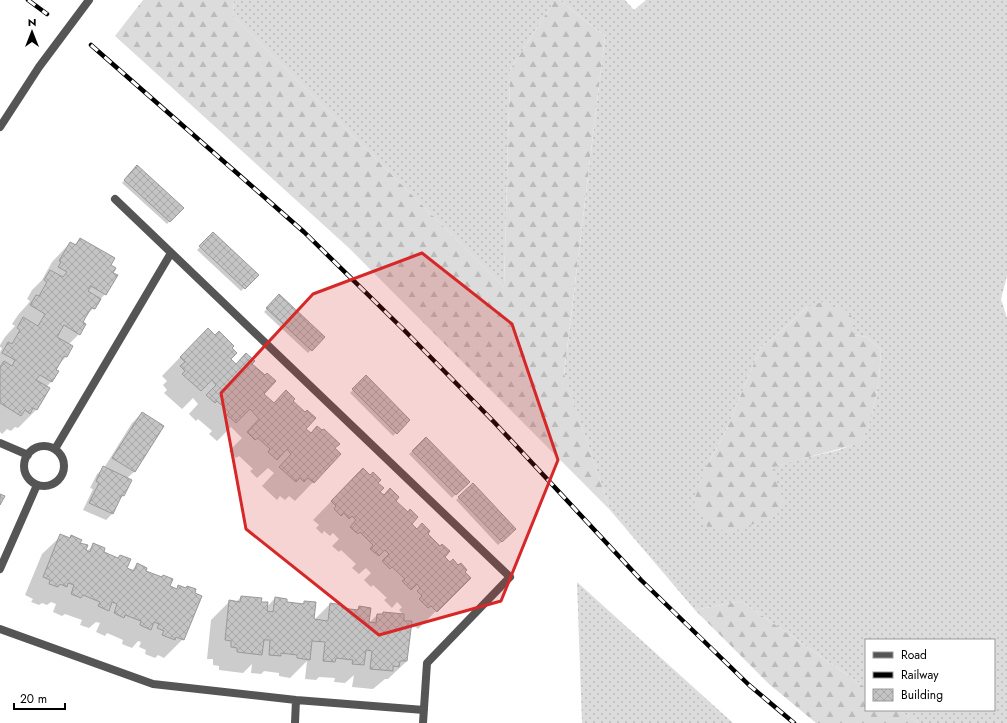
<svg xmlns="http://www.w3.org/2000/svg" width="1007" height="723" viewBox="0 0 1007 723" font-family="Jost,sans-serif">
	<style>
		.grass { fill: url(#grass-dots); fill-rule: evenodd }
		.forest { fill: url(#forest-firs) }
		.shadow { fill: #0003 }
		.building { fill: url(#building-cross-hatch); stroke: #999 }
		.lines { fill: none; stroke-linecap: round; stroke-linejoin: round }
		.minor { stroke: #555; stroke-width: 8 }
		.tertiary { stroke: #555; stroke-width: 8 }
		.rail-casing { stroke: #000; stroke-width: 4.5 }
		.rail { stroke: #fff; stroke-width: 3; stroke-dasharray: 9; stroke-linecap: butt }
		.marked { fill: #d62828; fill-opacity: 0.2; stroke: #d62828; stroke-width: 3; stroke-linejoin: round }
	</style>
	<defs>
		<pattern id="grass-dots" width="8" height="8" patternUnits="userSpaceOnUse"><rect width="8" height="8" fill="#dcdcdc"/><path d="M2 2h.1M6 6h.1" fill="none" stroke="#bbb" stroke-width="1.8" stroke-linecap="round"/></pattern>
		<pattern id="forest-firs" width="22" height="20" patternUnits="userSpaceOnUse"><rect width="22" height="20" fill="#dcdcdc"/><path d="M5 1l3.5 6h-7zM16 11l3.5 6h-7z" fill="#bbb"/></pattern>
		<pattern id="building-cross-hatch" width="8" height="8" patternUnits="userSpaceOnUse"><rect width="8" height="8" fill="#c4c4c4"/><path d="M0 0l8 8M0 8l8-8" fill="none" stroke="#a7a7a7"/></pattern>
	</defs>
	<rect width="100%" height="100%" fill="#fff"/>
	<path class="grass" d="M234,0H555L510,70L504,287L233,16Z
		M559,0H625L634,10L646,0H1007V276L1001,299L1007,318V723H919L898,710H994V640H866V688L741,601L695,610L610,510L564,375L605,36ZM807,307L854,335L867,337L881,350L879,380L872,415L862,441L839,450L792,461L771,468L705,469L724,435L761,347L776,336Z
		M577,582L733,723H582Z"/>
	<path class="forest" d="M143,0H234L233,16L504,287L510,70L555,0H559L605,36L564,374L610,510L349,248L115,36Z
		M828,300L833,307L844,308L852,317L854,335L867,337L881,350L879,380L872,415L862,442C832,452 801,458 771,468L784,501L777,515L732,532L708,528L694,501L705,469L724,435L761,347L776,336L807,307Z
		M741,601L866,688V710H898L919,723H816L769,684L695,610Z"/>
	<path class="shadow" d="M137,167L182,208L167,224L122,183Z
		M213,234L257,275L241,291L197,250Z
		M80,239L109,265L112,273L105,294L83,320L79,334L68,345L72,347L66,357L56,367L52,381L46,387L36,410L18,428L15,427L11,431L7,429L2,434L0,432V352L2,348L0,347V345L5,337L15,326L12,324L18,315L27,305L30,301L27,299L32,290L42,280L52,262L70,243L74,245Z
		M279,295L324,337L308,353L264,312Z
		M189,348H231L230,359L235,365L251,364L263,394L274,404L291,401L305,429L311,434L334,448L340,454L295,501L289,496L285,500L280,496L277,500L262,486L274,473L268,468L257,478L250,471L253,469L239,456L236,458L229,451L242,438L231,427L217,441L209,434L212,431L198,419L196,421L189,414L198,404L193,398L182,409L164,393L167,390L163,385L167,381L162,376Z
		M366,377L409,420L393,436L350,393Z
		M142,413L163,426L134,472L127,478L124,495L119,500L112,514L106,520L83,510L93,489L90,488L97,474L104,468L132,423Z
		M426,439L468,482L452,498L409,454Z
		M377,483L379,492L384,496L395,501L410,524L417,530L427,534L443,557L469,578L418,629L412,624L411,625L407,661L388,679H385L373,689L352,687L354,675L345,683L334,682L335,678L319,677L316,680L305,679L307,661L290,678L279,676V673L264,671L261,674L251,673L252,664L243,673L219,670V666L213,665V659H207L211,620L230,601L236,602L241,597L260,602L267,607L275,598L286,603L301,605L304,602L313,621L330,604L341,609L356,611L359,607L368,624L377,615H381L383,613L404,615L399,610L402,607L397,602L392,608L384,600L387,598L373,585L371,587L364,580L371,573L366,568L359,574L352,568L356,564L341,550L339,552L332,546L339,539L333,533L330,536L324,531L322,534L316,528L319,525L313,520L344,488Z
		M472,485L515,529L498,545L456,500Z
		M61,536L69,539L71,536L79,543L84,550L87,551L94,545L102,553L131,571L137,565L145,571L161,578L163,576L169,586L176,589L179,586L185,589L187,587L183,639L164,658L158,655L155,658L145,654L146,650L139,647L141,642L138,641L132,648L122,644L123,640L107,633L105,636L96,632L100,623L96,622L89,628L80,625L82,620L65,614L62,616L53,612L56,604L51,602L47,605L42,603L39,605L31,602L33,599L25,595L42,554Z"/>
	<path class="building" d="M137,165L184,208L170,222L124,180Z
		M213,232L259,275L245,289L199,246Z
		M80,238L115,258L111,265L116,268L113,273L118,275L106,295L91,286L88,291L101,299L95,309L91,308L83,322L86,324L80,335L64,325L57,337L73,346L67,357L64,356L56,370L59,371L52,382L40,375L36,380L50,388L37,410L33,408L30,414L25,410L21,416L0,403V367L4,361L12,366L15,360L2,353L8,342L12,344L20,330L17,328L23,317L38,326L45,314L30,305L36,295L39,296L47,282L44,280L50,270L63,277L67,272L58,267L61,262L59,261L70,242L76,245Z
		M279,294L325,337L312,351L266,308Z
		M208,328L215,335L219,331L234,346L232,348L237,353L231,359L236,364L246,353L255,361L252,364L265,375L267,373L276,381L264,394L274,403L286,390L295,399L293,401L305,412L307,410L316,418L306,429L311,433L317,426L322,430L324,429L340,444L335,448L341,454L314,483L308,478L304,482L300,478L296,482L279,467L291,454L287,449L277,460L268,452L270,449L258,438L255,440L247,432L259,419L250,409L236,423L227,415L229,412L217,401L215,403L206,395L216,385L212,380L201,391L182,374L185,371L180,366L185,362L180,357Z
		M366,375L410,420L397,434L352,389Z
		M142,412L164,426L135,472L112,458Z
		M426,437L470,482L456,495L412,451Z
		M103,466L132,480L124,496L122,495L113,514L89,503L99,483L96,481Z
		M363,468L370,475L373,472L381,480L378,483L384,488L380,492L384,495L390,488L399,497L396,501L408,512L410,509L418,517L412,524L417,529L422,523L430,531L428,534L440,546L442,544L450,551L445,557L450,562L453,559L458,565L461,563L467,570L465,572L471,578L437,612L431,606L428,608L419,599L422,596L417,591L420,588L417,584L411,590L402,581L405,579L392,567L390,569L382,561L389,554L385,550L379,556L370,549L373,545L360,532L358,534L350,527L356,520L352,516L349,519L344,513L341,516L334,509L336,506L331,501Z
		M473,483L516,529L502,542L458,497Z
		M0,494L5,496L0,505Z
		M60,534L70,538L71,535L82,540L80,543L88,545L86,550L90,552L93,543L105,548L104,552L118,558L120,555L131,559L127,568L134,571L137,563L147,568L146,571L162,577L163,575L173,579L170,586L177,589L178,585L186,588L187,586L196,589L195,593L202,596L184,640L176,637L175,640L162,635L164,631L157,628L159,624L154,622L151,630L140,625L141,621L125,615L124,618L114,613L117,604L112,602L109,611L98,606L100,602L83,595L81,598L71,594L74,585L68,583L67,587L60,584L58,587L49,584L50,580L43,577Z
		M241,596L262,598L261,602H268L267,611L273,612L275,597L287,599V602L304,604V601L316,602L314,619L328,621L330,603L342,605V608L358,610L359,606L371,608L369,622L376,623L377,614H383V612L404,614V621H412L407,661H400L399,667L393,666V671L370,669L372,651L366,650L364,665L352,664L353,660L336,658L335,662L323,661L325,642L312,641L310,660L297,658V655L281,653V656L269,655L270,640H264L262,655L237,652V648L231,647V641L225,640L229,600L240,602Z"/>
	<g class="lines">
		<path class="minor" d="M115,199L510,577L427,663L423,723
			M0,443L28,455
			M24 466a20 20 0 1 1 40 0a20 20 0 1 1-40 0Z
			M55,449L171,253
			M0,569L37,485
			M0,629L153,684L296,700L424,710
			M295,723L296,700"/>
		<path class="tertiary" d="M0,127L39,67L89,0"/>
		<defs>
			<path id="rail" d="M28,0L47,14
				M91,45L304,232L404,330L494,422L641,580L749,685L794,723"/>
		</defs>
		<use href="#rail" class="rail-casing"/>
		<use href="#rail" class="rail"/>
	</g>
	<path class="marked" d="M422,253L512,324L558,460L501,601L379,635L246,529L221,393L313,294Z"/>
	<rect x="865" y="639" width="130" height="72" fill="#ffffff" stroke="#999999"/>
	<rect x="873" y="652" width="20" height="6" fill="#555555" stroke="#999999"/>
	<text x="901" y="659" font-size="12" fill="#000000">Road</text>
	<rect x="873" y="672" width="20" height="6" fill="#000000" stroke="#999999"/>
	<text x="901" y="679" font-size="12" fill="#000000">Railway</text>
	<rect x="873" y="689" width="20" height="12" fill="url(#building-cross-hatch)" stroke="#999999"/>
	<text x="901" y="699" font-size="12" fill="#000000">Building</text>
	<g transform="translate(32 32)" stroke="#ffffff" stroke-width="3" paint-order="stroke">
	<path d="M0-3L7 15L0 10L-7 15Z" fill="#000000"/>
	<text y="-6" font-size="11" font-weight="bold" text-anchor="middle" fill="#000000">N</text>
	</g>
	<path d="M14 703v6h51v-6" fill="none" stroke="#000000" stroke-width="2"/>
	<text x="20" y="703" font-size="12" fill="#000000" stroke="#ffffff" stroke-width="3" paint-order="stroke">20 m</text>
</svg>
